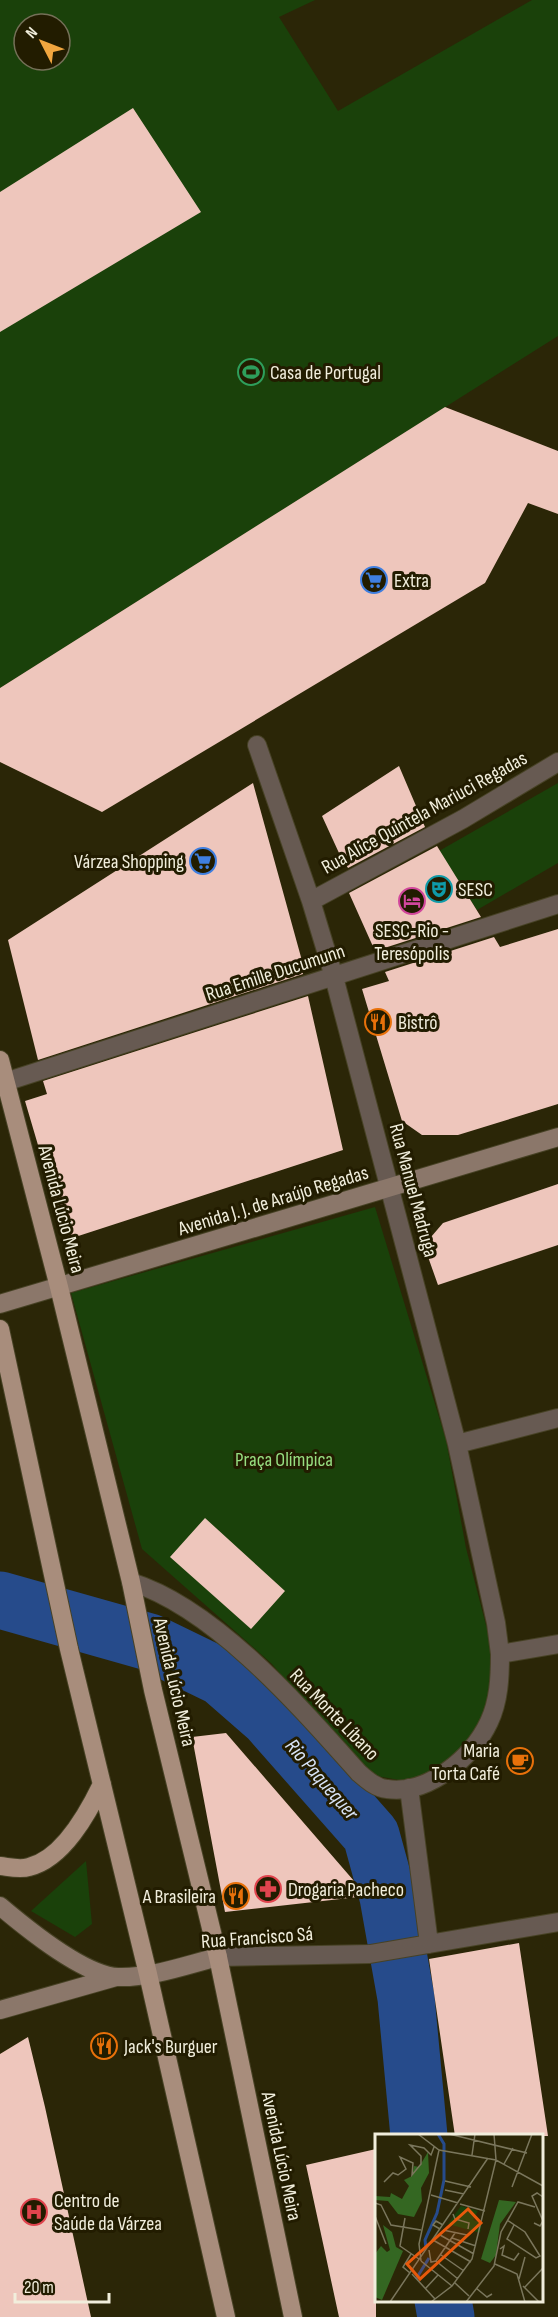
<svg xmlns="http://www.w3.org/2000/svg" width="558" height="2317" viewBox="0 0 558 2317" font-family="'Sofia Sans Condensed',sans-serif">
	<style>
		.green { fill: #1a410a; fill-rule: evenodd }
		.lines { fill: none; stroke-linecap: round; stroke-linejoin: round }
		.river { stroke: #264b8b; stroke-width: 57 }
		.building { fill: #eec6bc }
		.street-casing { stroke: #474225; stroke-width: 20 }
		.secondary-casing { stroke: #474225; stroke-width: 20 }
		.primary-casing { stroke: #474225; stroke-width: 20 }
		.street { stroke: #675a52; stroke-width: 18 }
		.secondary { stroke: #8b776a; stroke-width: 18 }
		.primary { stroke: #a88d7c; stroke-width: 18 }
		.labels { text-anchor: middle; stroke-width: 6; stroke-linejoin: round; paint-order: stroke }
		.poi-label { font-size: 20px; fill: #f1eedc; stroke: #221c00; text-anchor: start }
		.street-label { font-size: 20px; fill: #f1eedc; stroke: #221c00 }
		.park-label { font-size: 20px; fill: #97de80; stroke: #221c00 }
		.water-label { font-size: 21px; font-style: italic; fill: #d8e4f7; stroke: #221c00 }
		.inset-river { fill: none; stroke: #264b8b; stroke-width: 3 }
		.inset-road { fill: none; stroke: #7a765c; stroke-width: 1.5 }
		.view { fill: #e8590c; fill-opacity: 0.15; stroke: #e8590c; stroke-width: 3 }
		.inset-edge { fill: none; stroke: #f1eedc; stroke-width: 3 }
	</style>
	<rect width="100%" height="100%" fill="#2b2607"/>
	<path class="green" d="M0,0H315L279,17L338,111L532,0H558V336L0,688ZM24,24H60V60H24Z
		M558,783V863L477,910L439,851Z
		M375,1207L446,1440L466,1548L494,1656L493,1692L474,1736L444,1767L405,1781L365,1774L272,1664L142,1549L71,1293Z
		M86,1861L92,1924L75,1937L31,1911Z"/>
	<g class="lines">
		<path class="river" d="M0,1600L149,1642L221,1677L268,1718L371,1835L388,1897L406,1998L419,2136
			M443,2300L446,2317"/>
	</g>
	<path class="building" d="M133,108L201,212L0,332V192Z
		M445,407L558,451V514L528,503L485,583L102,812L0,762V688Z
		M399,766L425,827L348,868L339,853L322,816Z
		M253,783L304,968L302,969L303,974L38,1060L8,940Z
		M437,846L481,917L375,951L349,893Z
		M558,929V1104L458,1135H422L402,1121L362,989L389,981L385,972L494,937L500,947Z
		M308,996L343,1150L66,1240L25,1101L47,1094L43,1081Z
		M558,1184V1245L438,1285L427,1254L431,1237L443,1223Z
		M205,1518L285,1591L251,1629L170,1557Z
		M226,1733L367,1896L225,1912L192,1737Z
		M519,1943L548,2136H455L429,1959Z
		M28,2037L45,2107L91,2317H0V2054Z
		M376,2149V2317H339L306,2165Z"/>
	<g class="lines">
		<defs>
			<path id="street" d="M257,745L311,901L334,977L457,1444L496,1623L500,1654
				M311,901L463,819L558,762
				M5,1082L558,904
				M457,1444L558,1418
				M131,1582C215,1608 301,1708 359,1773C367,1780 376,1788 387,1789C428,1795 472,1758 489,1722C499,1701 500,1677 500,1654L558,1644
				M409,1788L429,1944
				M218,1957L370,1954L558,1922"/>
			<path id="secondary" d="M0,1304L558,1137
				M0,1906C26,1928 83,1975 118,1977C151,1978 186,1965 218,1957
				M0,2010L116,1977"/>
			<path id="primary" d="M0,1060L59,1287L131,1582L153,1690L218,1957L293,2317
				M0,1329L69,1649L148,1974L226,2317
				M0,1866C9,1867 20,1870 29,1867C63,1859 88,1813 102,1784"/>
		</defs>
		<use href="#street" class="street-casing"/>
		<use href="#secondary" class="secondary-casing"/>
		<use href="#primary" class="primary-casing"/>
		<use href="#street" class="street"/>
		<use href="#secondary" class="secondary"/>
		<use href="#primary" class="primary"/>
	</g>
	<defs>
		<symbol id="stadium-ring" viewBox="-11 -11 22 22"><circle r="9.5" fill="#221c00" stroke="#2e9e5b" stroke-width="1.5"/><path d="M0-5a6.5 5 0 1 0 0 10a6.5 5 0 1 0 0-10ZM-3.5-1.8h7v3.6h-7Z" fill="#2e9e5b"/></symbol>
		<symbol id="supermarket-ring" viewBox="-11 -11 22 22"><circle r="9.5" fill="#221c00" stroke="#3f7fe0" stroke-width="1.5"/><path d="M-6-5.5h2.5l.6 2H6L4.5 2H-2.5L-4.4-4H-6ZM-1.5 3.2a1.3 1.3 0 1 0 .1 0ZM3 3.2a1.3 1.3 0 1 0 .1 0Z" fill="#3f7fe0"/></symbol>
		<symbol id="theatre-ring" viewBox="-11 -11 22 22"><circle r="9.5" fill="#221c00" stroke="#0f9aa8" stroke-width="1.5"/><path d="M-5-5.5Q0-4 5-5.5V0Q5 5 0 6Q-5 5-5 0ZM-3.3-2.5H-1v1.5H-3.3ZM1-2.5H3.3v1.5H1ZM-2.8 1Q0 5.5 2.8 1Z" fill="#0f9aa8"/></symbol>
		<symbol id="hotel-ring" viewBox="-11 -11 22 22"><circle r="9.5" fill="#221c00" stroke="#d1479c" stroke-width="1.5"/><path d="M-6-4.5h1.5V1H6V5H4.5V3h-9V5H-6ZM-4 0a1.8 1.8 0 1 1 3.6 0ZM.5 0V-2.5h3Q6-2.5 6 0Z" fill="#d1479c"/></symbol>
		<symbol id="restaurant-ring" viewBox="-11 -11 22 22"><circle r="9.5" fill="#221c00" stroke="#e8710a" stroke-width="1.5"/><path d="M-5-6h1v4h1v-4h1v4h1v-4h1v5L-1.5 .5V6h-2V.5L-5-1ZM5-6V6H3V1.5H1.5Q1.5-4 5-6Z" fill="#e8710a"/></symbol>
		<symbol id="cafe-ring" viewBox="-11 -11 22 22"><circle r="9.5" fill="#221c00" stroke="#e8710a" stroke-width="1.5"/><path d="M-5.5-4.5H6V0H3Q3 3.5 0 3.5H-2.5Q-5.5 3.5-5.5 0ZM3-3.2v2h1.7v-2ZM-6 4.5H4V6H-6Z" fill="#e8710a"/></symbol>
		<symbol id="pharmacy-ring" viewBox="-11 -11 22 22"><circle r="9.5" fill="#221c00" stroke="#e0444e" stroke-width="1.5"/><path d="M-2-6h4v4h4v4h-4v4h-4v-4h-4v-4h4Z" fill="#e0444e"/></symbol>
		<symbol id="hospital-ring" viewBox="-11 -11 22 22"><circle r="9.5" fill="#221c00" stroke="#e0444e" stroke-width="1.5"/><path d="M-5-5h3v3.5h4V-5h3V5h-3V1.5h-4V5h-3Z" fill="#e0444e"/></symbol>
	</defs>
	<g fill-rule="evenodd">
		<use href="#stadium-ring" x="236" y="357" width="30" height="30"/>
		<use href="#supermarket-ring" x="359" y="565" width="30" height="30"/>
		<use href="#supermarket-ring" x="188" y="846" width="30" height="30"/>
		<use href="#theatre-ring" x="424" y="874" width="30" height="30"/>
		<use href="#hotel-ring" x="397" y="886" width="30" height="30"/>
		<use href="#restaurant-ring" x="363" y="1007" width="30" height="30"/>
		<use href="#cafe-ring" x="505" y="1746" width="30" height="30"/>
		<use href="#pharmacy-ring" x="253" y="1874" width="30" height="30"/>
		<use href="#restaurant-ring" x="221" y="1881" width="30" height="30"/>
		<use href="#restaurant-ring" x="89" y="2031" width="30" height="30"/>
		<use href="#hospital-ring" x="19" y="2197" width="30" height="30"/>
	</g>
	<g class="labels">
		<g class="poi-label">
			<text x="270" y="379">Casa de Portugal</text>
			<text x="394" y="587">Extra</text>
			<text x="184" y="868" text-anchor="end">Várzea Shopping</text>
			<text x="458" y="896">SESC</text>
			<text x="412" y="937" text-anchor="middle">SESC-Rio -<tspan x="412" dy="23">Teresópolis</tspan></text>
			<text x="398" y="1029">Bistrô</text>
			<text x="500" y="1757" text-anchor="end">Maria<tspan x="500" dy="23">Torta Café</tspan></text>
			<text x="288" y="1896">Drogaria Pacheco</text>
			<text x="216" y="1903" text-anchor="end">A Brasileira</text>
			<text x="124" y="2053">Jack's Burguer</text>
			<text x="54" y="2207">Centro de<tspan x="54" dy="23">Saúde da Várzea</tspan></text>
		</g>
		<g class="street-label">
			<text transform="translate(424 812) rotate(-29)" y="7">Rua Alice Quintela Mariuci Regadas</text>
			<text transform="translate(275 972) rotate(-18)" y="7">Rua Emille Ducumunn</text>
			<text transform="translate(414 1190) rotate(75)" y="7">Rua Manuel Madruga</text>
			<text transform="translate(273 1200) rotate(-17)" y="7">Avenida J. J. de Araújo Regadas</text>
			<text transform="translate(62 1209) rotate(75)" y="7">Avenida Lúcio Meira</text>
			<text transform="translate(175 1682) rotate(77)" y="7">Avenida Lúcio Meira</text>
			<text transform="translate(335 1714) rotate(46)" y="7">Rua Monte Líbano</text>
			<text transform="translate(257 1937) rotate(-4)" y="7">Rua Francisco Sá</text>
			<text transform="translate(282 2156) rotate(78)" y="7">Avenida Lúcio Meira</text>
		</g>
		<g class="park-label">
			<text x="284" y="1466">Praça Olímpica</text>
		</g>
		<g class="water-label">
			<text transform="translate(322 1779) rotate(49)" y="7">Rio Paquequer</text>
		</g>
	</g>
	<g transform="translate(375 2134)">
		<rect width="168" height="168" fill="#2b2607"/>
		<path d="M86,72L103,77L98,86L107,89L105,99L73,90Z" fill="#1a410a"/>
		<path d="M53,18L54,39L46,54L47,67L39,83L23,80L13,67L0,66V62L15,63L16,59L27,65L34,52L29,46L37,42L39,32L44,33ZM124,66L141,68L125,90L121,121L115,129L106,125ZM8,91L17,98L21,113L28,117L7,166L0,163V120L6,112L12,118L15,116Z" fill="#346722"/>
		<path class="inset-river" d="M51,114L50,106L62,79L69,46V10L63,0M41,145L54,124"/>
		<path class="inset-road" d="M43,0L64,16L121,26L168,52M74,0L152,19M97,21L100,0M129,30L138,14M70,47L96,53M9,48L18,39L23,41L31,35L25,23L38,29L37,41L46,30V22L35,11L49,14L56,21L59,13M137,53L157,0M70,56L89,60M56,61L83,69M0,69L6,71L16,91L46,96M85,70L110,77M78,80L80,85L94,89L93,95M0,82L11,110M30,84L25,112L44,125M132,86L150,98L165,122L161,124L132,105L139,91M159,89L165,92L168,87L157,62L162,59L168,63M65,95L58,91L61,87L68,91M68,96L92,101M65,101L99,120M77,104L101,112M58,106L96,128M125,115L129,112L127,121L139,126L144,119M54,116L56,128L61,127L83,145M66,121L89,137M46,127L77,152M46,127L44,110L64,16M61,127L80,99M120,130L142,140L150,168M35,139L28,133L36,120M37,140L60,165M144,145L150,123M80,149L94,162M148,152L164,168M101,154L112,163L117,160M149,154L168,134M50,155L63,141M15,168L113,24M56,168L77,152L97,125L121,26L119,0M91,168L119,132L126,98L143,68L160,73"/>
		<path class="view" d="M93,75L106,89L45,145L32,130Z"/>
		<rect width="168" height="168" class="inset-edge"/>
	</g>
	<g transform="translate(42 42) rotate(312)"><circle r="28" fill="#221c00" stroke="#757058" stroke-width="1.5"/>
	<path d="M0-4.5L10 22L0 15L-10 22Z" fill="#f1a63f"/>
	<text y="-9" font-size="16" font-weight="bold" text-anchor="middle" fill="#f1eedc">N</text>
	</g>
	<path d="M15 2293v9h94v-9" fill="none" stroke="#f1eedc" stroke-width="3"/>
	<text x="24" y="2293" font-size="18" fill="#f1eedc" stroke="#221c00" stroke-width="4.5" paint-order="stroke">20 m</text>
</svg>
